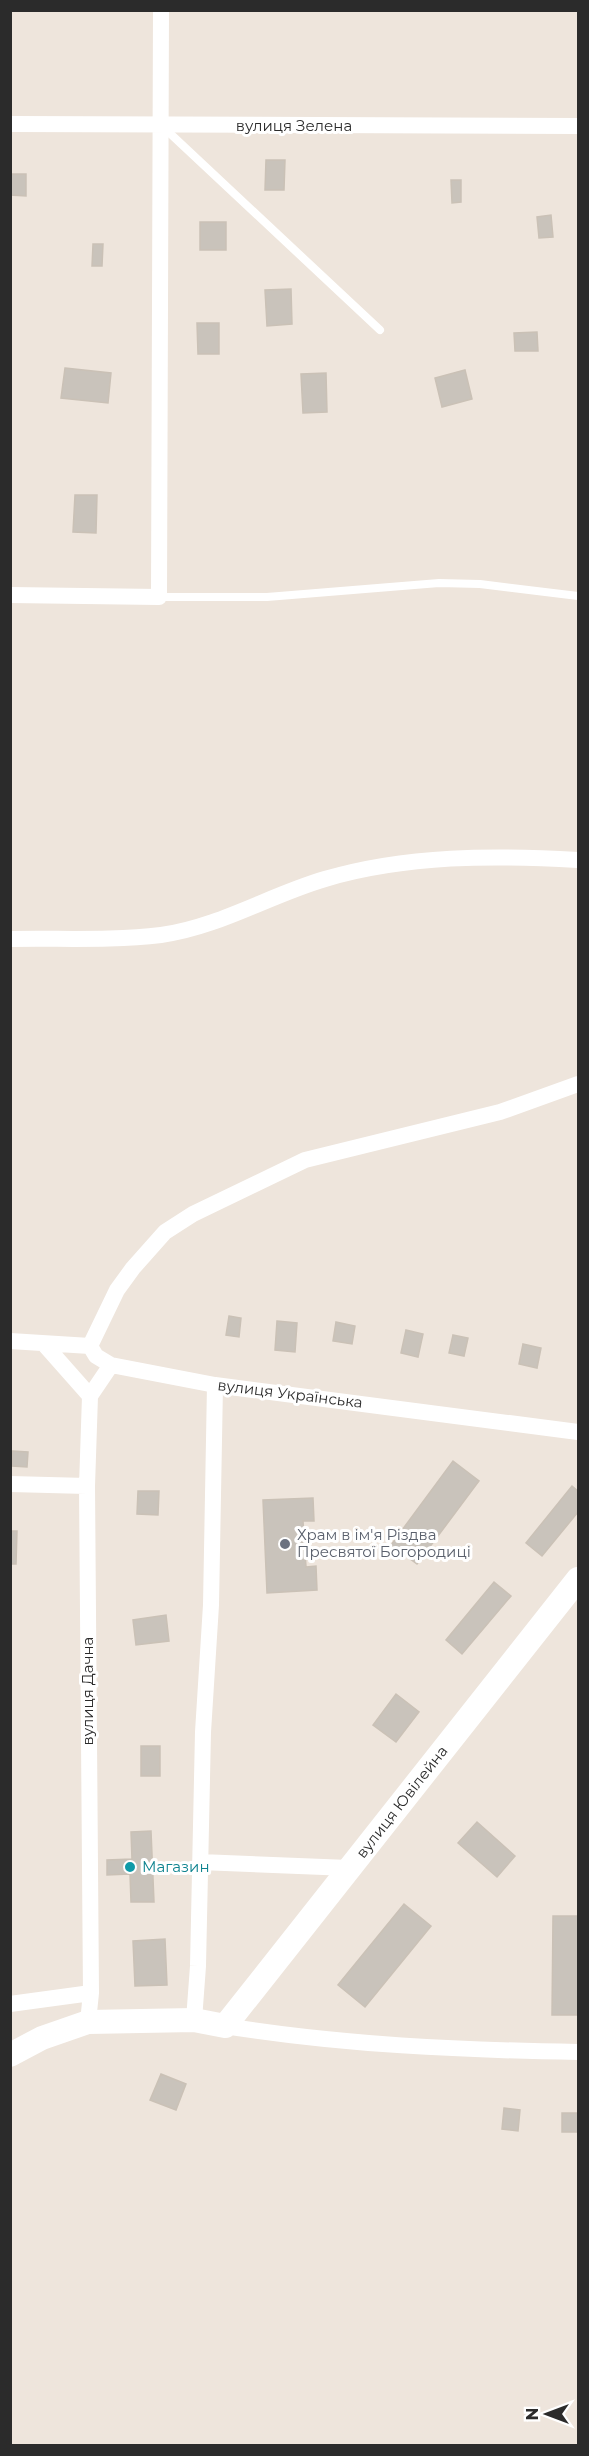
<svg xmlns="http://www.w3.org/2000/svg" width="589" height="2456" viewBox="0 0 589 2456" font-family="Montserrat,sans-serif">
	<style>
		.building { fill: #c9c3bb; stroke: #cac1b6; stroke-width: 1.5 }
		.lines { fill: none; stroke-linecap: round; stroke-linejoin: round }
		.lane { stroke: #fff; stroke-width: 8 }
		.street { stroke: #fff; stroke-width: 16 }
		.secondary { stroke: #fff; stroke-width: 24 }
		.worship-dot { fill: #6b7280; stroke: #fff; stroke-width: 2 }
		.culture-dot { fill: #0f9aa8; stroke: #fff; stroke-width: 2 }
		.labels { text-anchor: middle; stroke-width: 6; stroke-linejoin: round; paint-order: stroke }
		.street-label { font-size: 15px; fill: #2b2b2b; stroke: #fff }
		.worship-label { font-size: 15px; fill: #5b616d; stroke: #fff; text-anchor: start }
		.culture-label { font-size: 15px; fill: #0d838f; stroke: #fff; text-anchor: start }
	</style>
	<rect width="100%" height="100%" fill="#eee5dc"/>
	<path class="building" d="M266,160H285L284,190H265Z
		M10,174H26V196L10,195Z
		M451,180H461V202L452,203Z
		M551,215L553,237L539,238L537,217Z
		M200,222H226V250H200Z
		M93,244H103L102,266H92Z
		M291,289L292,324L267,326L265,290Z
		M197,323H219V354H198Z
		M537,332L538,351H515L514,333Z
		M65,368L111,373L108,403L61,398Z
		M465,370L472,399L442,407L435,378Z
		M326,373L327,412L303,413L301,374Z
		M75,495H97L96,533L73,532Z
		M229,1316L241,1318L239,1337L226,1335Z
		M277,1321L297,1323L295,1352L275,1350Z
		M336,1322L355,1326L352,1344L333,1341Z
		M406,1330L423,1334L418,1357L401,1353Z
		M453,1335L468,1338L464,1356L449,1353Z
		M523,1344L541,1348L537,1368L519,1364Z
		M12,1451L28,1452L27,1467L12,1466Z
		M453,1461L479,1481L417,1564L391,1545Z
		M572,1486L578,1491V1512L542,1556L526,1543Z
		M138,1491H159L158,1515L137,1514Z
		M313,1498L314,1521H303L306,1567L316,1566L317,1590L267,1593L263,1500Z
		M10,1531H17L16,1564H10Z
		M494,1582L511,1596L462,1654L446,1640Z
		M166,1615L169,1641L136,1645L133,1620Z
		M396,1694L419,1712L396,1742L373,1725Z
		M141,1746H160V1776H141Z
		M477,1822L515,1856L497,1877L458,1843Z
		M151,1831L154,1902H131L130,1874L107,1875V1860L132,1859L131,1832Z
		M404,1904L431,1926L365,2007L338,1985Z
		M553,1916H578V2015H552Z
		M165,1939L167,1985L135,1986L133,1941Z
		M161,2074L186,2084L176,2110L150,2100Z
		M504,2108L520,2110L518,2131L502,2129Z
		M562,2113H578V2132H562Z"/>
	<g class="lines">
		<path class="lane" d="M161,125L380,330
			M159,597H267L439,583L480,584L578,596"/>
		<path class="street" d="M10,124L578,126
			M10,595L159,597L161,10
			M10,939C60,938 112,941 161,935C219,927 270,895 325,879C406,855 495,855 578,860
			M10,1341L90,1346L96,1356L111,1365L215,1385L578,1432
			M44,1344L90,1396
			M90,1346L117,1290L133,1268L165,1232L193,1214L305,1160L500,1112L578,1084
			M10,1484L87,1486
			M200,1862L349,1868
			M10,2004L91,1993
			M194,2020L198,1966L203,1732L211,1605L215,1385
			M88,2022L91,1993L87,1486L90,1396L111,1365
			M225,2026C343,2045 460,2050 578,2052"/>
		<path class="secondary" d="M10,2055L42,2038L88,2022L194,2020L225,2026L578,1579"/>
	</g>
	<circle class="worship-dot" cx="285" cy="1544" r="6"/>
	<circle class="culture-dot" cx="130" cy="1867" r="6"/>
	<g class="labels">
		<g class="street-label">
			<text x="294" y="131">вулиця Зелена</text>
			<text transform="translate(290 1394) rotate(7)" y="5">вулиця Українська</text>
			<text transform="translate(88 1691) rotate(-90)" y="5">вулиця Дачна</text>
			<text transform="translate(402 1802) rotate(-52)" y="5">вулиця Ювілейна</text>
		</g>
		<g class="worship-label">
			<text x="297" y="1540">Храм в ім'я Різдва<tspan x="297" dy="17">Пресвятої Богородиці</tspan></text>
		</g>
		<g class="culture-label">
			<text x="142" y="1872">Магазин</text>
		</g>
	</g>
	<rect width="589" height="2456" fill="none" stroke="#2b2b2b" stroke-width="24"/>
	<g transform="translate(547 2414) rotate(270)" stroke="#ffffff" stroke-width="4.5" paint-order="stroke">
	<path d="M0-4.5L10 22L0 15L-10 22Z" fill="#2b2b2b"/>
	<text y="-9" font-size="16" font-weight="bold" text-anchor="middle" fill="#2b2b2b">N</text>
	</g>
</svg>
